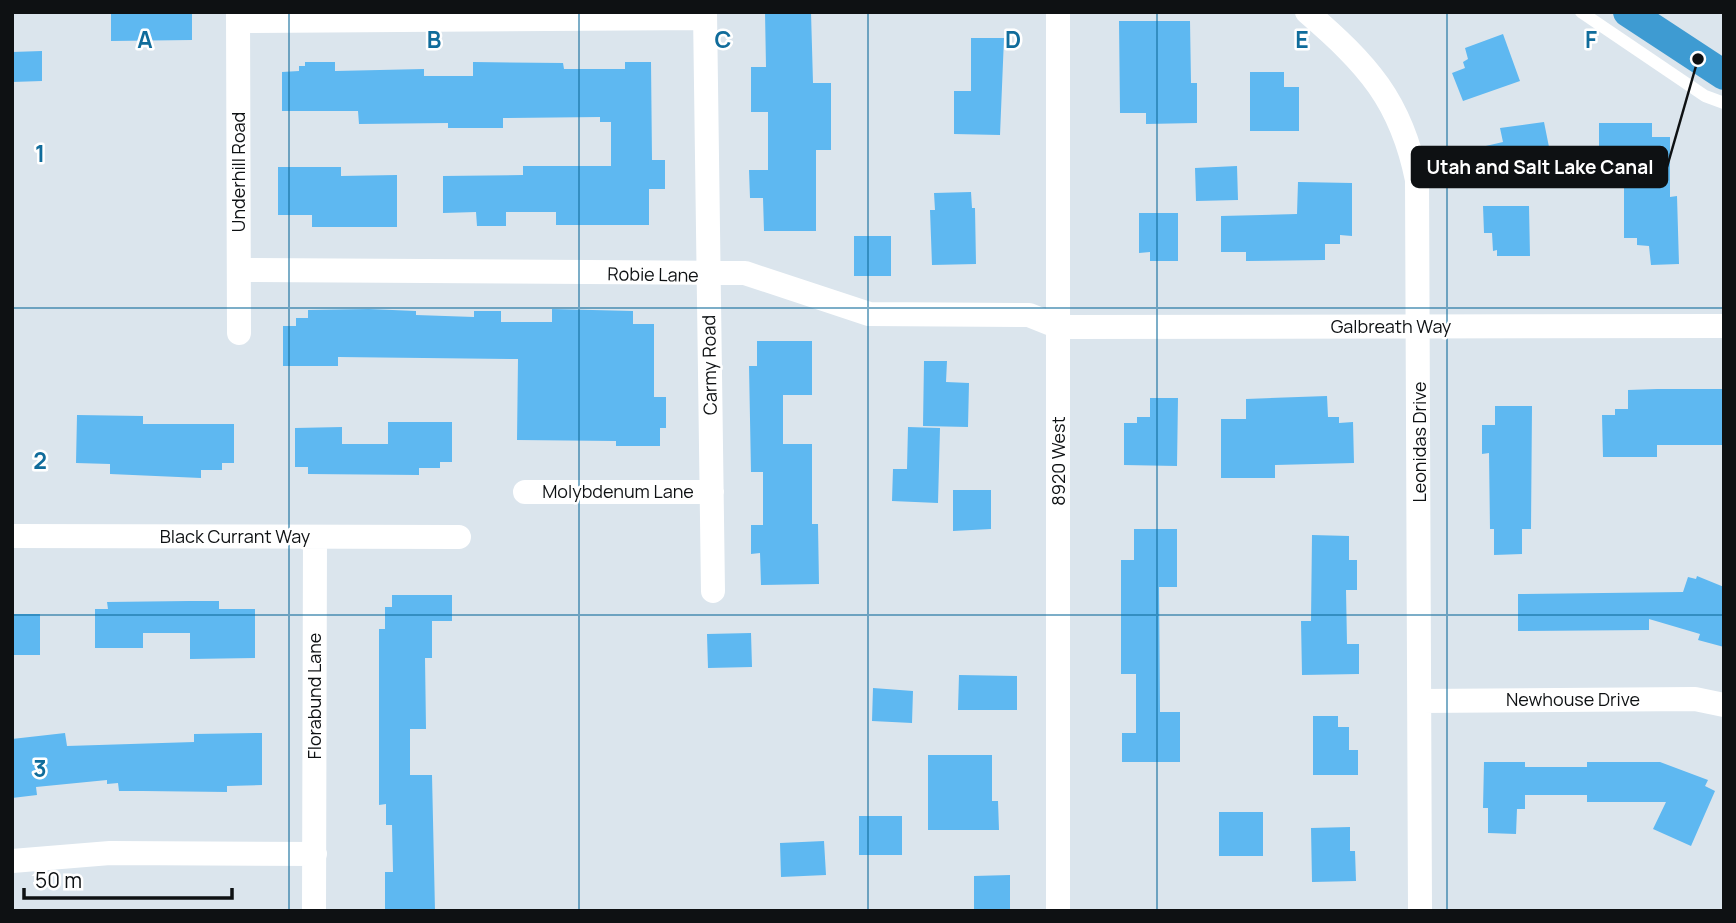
<svg xmlns="http://www.w3.org/2000/svg" width="1736" height="923" viewBox="0 0 1736 923" font-family="Manrope,sans-serif">
	<style>
		.lines { fill: none; stroke-linecap: round; stroke-linejoin: round }
		.canal { stroke: #3e9bd2; stroke-width: 30 }
		.building { fill: #5eb8f1 }
		.service { stroke: #fff; stroke-width: 12 }
		.minor { stroke: #fff; stroke-width: 24 }
		.grid { fill: none; stroke: #106c9b; stroke-width: 2; stroke-opacity: 0.55 }
		.labels { text-anchor: middle; stroke-width: 5; stroke-linejoin: round; paint-order: stroke }
		.street-label { font-size: 18px; fill: #0e1113; stroke: #fff }
		.grid-label { font-size: 23px; text-anchor: middle; font-weight: bold; fill: #106c9b; stroke: #fff; stroke-width: 5; stroke-linejoin: round; paint-order: stroke }
		.leader { fill: none; stroke: #0e1113; stroke-width: 2.5 }
		.callout-dot { fill: #0e1113; stroke: #fff; stroke-width: 2.5 }
		.callout { fill: #0e1113; stroke: #0e1113; stroke-width: 2.5 }
		.callout-label { font-size: 19px; text-anchor: middle; font-weight: bold; fill: #fff }
	</style>
	<rect width="100%" height="100%" fill="#dbe5ed"/>
	<g class="lines">
		<path class="canal" d="M1628,12L1724,75"/>
	</g>
	<path class="building" d="M111,12H192V40L111,41Z
		M765,12H811L813,83H831V150H816V231H764L763,198H750L749,170H768V112H751V67H766Z
		M1119,21H1190L1191,83H1197V123L1146,124V113H1120Z
		M1503,34L1520,81L1463,101L1452,73L1465,68L1463,62L1468,59L1465,48Z
		M971,38H1004L1000,135L954,134V91H971Z
		M42,51V81L12,82V52Z
		M305,62H335V71L424,69V76H473V62L563,63L564,69H625V62H651L652,160H665V189H649V225H556V212H506V226H477L476,212L443,213V176L523,175V166H611V122H600V117L503,118V128H448V123L359,124L358,111H282V72L299,71V66H305Z
		M1250,72H1284V87H1299V131H1250Z
		M1544,122L1552,162L1481,173L1477,148L1503,142L1500,128Z
		M1599,123H1652V137H1670V197L1677,196L1679,264L1651,265L1649,246L1637,245V238H1624V165H1599Z
		M1237,166L1238,200L1196,201L1195,168Z
		M278,167H341V176L397,175V227H312V215H278Z
		M1298,182L1352,183V236L1340,235V244H1325V260L1246,261V252H1221V216L1297,214Z
		M971,192L972,208H975L976,264L932,265L930,210H935L934,193Z
		M1483,206H1529L1530,256H1497V250L1493,251L1492,233H1484Z
		M1139,213H1178V261H1150V252L1139,253Z
		M854,236H891V276H854Z
		M369,309L416,311V315L474,317V311H501V322H552V309L633,311V324H654V397H666V428H660V446H616V441L517,440L518,359L338,357V366H283V326H296V318H308V310Z
		M757,341H812V395H783V444H812V524H818L819,584L761,585L760,553L751,554V525H763V472H751L749,366H757Z
		M924,361H947L946,382L969,383L968,427L923,426Z
		M1657,389H1724V445H1657V457H1603L1602,415H1615V409H1628V390Z
		M1327,396L1328,417H1339V423L1353,422L1354,463L1275,465V478H1221V419H1246V399Z
		M1150,398H1178L1177,466L1124,465V423H1137V417H1150Z
		M1495,406H1532L1531,529H1522V554L1494,555V529H1490L1489,453L1482,454V425H1495Z
		M77,415L143,416V424H234V463H222V470H201V478L110,474V464L76,463Z
		M388,422H452V462H440V468H419V475L308,474V467H295V428L342,427V444H388Z
		M908,427L940,428L938,503L892,501L893,469H907Z
		M953,490H991V529L953,531Z
		M1134,529H1177V587H1159L1160,712H1180V762H1122V733H1136V674H1121V560H1134Z
		M1312,535L1349,536V560H1357V590H1346L1347,644H1359V674L1302,675L1301,621H1311Z
		M1697,576L1724,587V647L1698,640L1700,634L1649,619V630L1518,631V594L1683,592L1688,577L1696,579Z
		M392,595H452V621H432V658H425L426,729H410V775H432L435,911H385V872H393L392,825H386V804L379,805V629H385V607H392Z
		M189,601H219V609H255V658L190,659V633H143V648H95V609H108L107,602Z
		M12,614H40V655H12Z
		M751,633L752,667L708,668L707,634Z
		M959,675L1017,676V710H958Z
		M873,688L913,691L912,723L872,721Z
		M1313,716H1338V727H1349V750H1358V775H1313Z
		M65,733L67,746L194,742V734L262,733V785L227,786V792L143,791H119L118,783L107,784V780L36,787L37,795L12,798V739Z
		M928,755H992V801H998L999,830H928Z
		M1484,762H1525V767H1587V762H1660L1708,780L1705,786L1715,791L1691,846L1653,829L1666,802H1587V795H1525V809H1517L1516,834L1488,833V808H1483Z
		M1219,812H1263V856H1219Z
		M859,816H902V855H859Z
		M1350,827V851H1355L1356,881L1312,882L1311,828Z
		M824,841L826,875L781,877L780,843Z
		M1010,875V911H974V876Z"/>
	<g class="lines">
		<path class="service" d="M1581,12L1705,96L1724,103"/>
		<path class="minor" d="M238,12L239,333
			M705,12L713,591
			M1058,12V911
			M1307,12C1367,64 1401,100 1417,180L1420,911
			M238,21L705,18
			M239,270L745,273L869,314L1029,315L1059,327L1724,326
			M525,492H712
			M12,536L459,537
			M1421,701L1695,699L1724,705
			M12,861L110,853L315,854
			M314,911L315,538"/>
	</g>
	<path class="grid" d="M289,12V911M579,12V911M868,12V911M1157,12V911M1447,12V911M12,308H1724M12,615H1724"/>
	<g class="labels">
		<g class="street-label">
			<text transform="translate(239 172) rotate(-90)" y="6">Underhill Road</text>
			<text transform="translate(653 275) rotate(1)" y="6">Robie Lane</text>
			<text x="1391" y="333">Galbreath Way</text>
			<text transform="translate(710 365) rotate(-91)" y="6">Carmy Road</text>
			<text transform="translate(1420 442) rotate(-90)" y="6">Leonidas Drive</text>
			<text transform="translate(1059 461) rotate(-90)" y="6">8920 West</text>
			<text x="618" y="498">Molybdenum Lane</text>
			<text x="235" y="543">Black Currant Way</text>
			<text transform="translate(315 696) rotate(-90)" y="6">Florabund Lane</text>
			<text x="1573" y="706">Newhouse Drive</text>
		</g>
	</g>
	<g class="grid-label">
		<text x="145" y="48">A</text>
		<text x="434" y="48">B</text>
		<text x="723" y="48">C</text>
		<text x="1013" y="48">D</text>
		<text x="1302" y="48">E</text>
		<text x="1591" y="48">F</text>
		<text x="40" y="162">1</text>
		<text x="40" y="469">2</text>
		<text x="40" y="777">3</text>
	</g>
	<path class="leader" d="M1698 59L1667 167"/>
	<circle class="callout-dot" cx="1698" cy="59" r="7"/>
	<rect class="callout" x="1412" y="147" width="255" height="40" rx="7"/>
	<g class="callout-label">
		<text x="1540" y="174">Utah and Salt Lake Canal</text>
	</g>
	<rect width="1736" height="923" fill="none" stroke="#0e1113" stroke-width="28"/>
	<path d="M24 888v10h208v-10" fill="none" stroke="#0e1113" stroke-width="3.5"/>
	<text x="35" y="888" font-size="21" fill="#0e1113" stroke="#ffffff" stroke-width="5" paint-order="stroke">50 m</text>
</svg>
